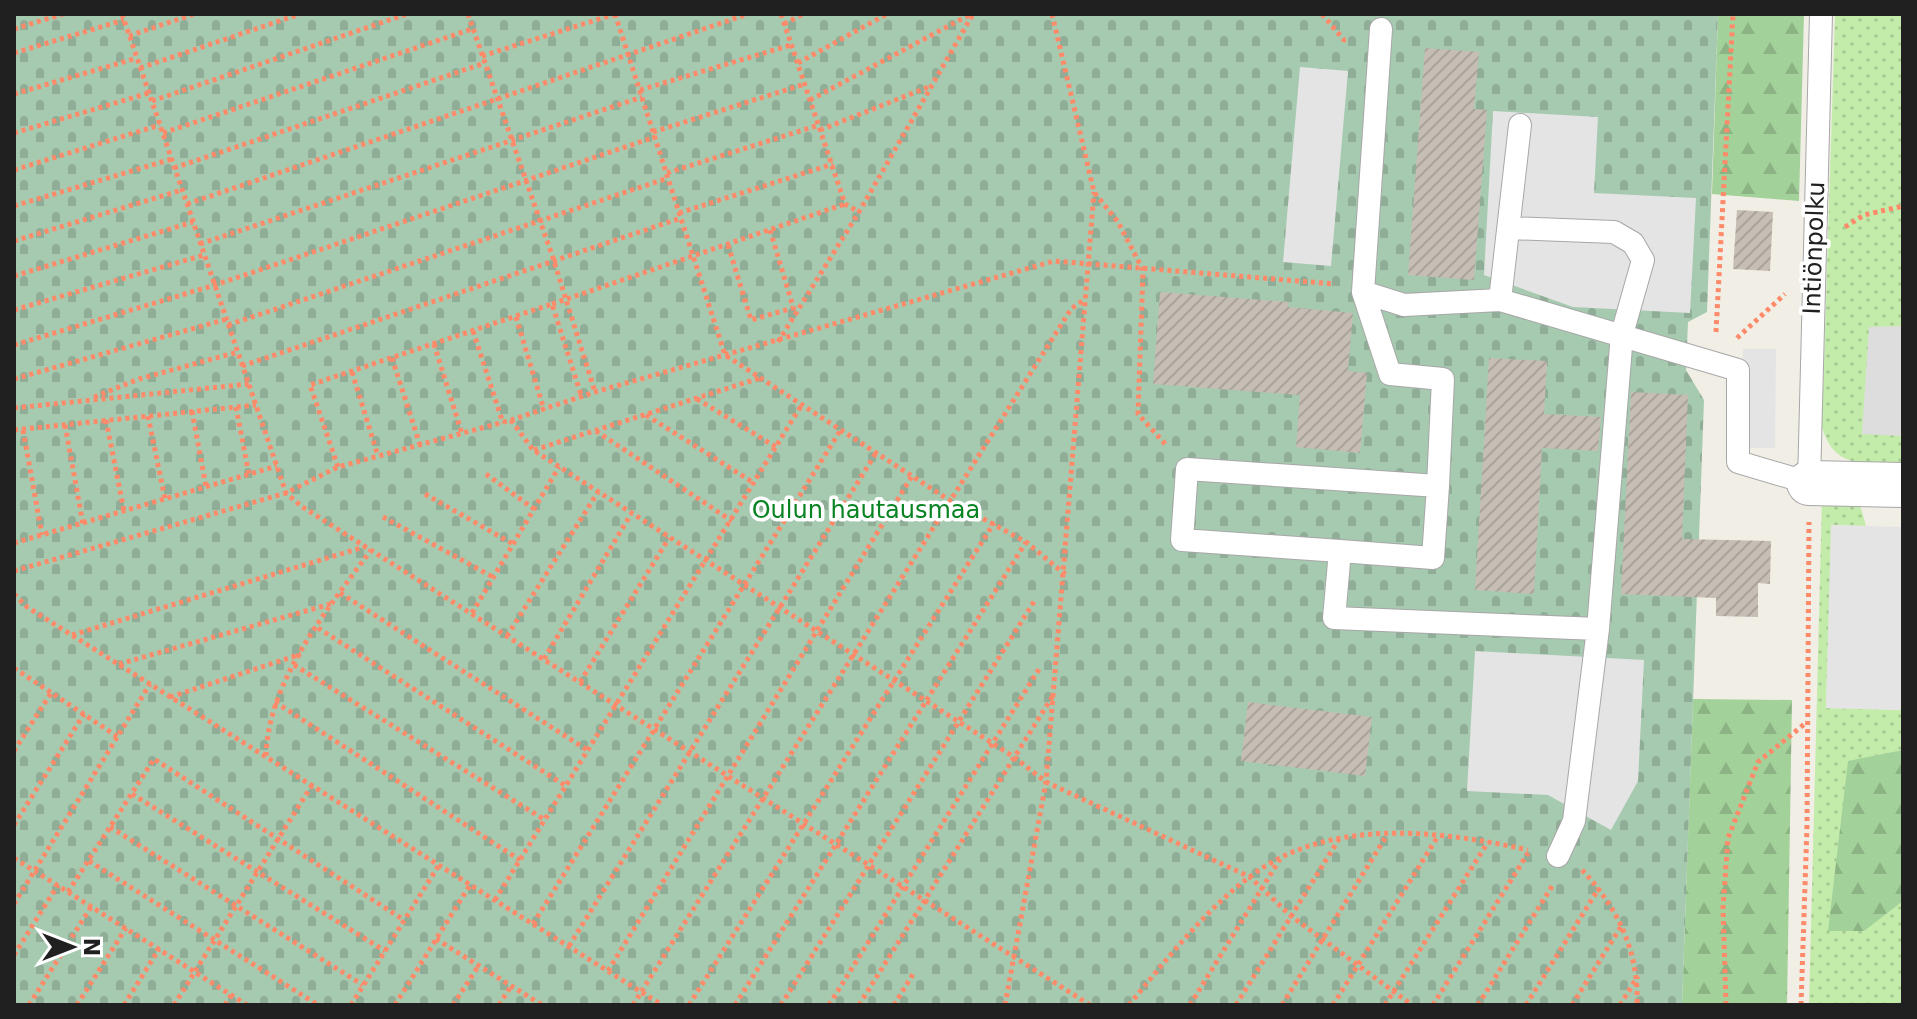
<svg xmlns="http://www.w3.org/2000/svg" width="1917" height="1019" viewBox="0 0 1917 1019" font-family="'DejaVu Sans',sans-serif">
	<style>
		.residential { fill: #dedddd }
		.grass { fill: url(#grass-dots) }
		.forest { fill: url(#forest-firs) }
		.cemetery { fill: url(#cemetery-stones) }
		.parking { fill: #e4e4e4 }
		.building { fill: url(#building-hatch) }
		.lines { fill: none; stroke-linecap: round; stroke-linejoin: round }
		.service-casing { stroke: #a7a7a7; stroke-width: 24 }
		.minor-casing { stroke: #a7a7a7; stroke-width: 46 }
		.path { stroke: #fe8a6a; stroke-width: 5; stroke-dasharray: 4 4; stroke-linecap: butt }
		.service { stroke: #fff; stroke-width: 22 }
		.minor { stroke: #fff; stroke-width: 44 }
		.labels { text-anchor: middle; stroke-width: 7; stroke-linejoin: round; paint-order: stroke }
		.street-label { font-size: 24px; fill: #202020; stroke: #fff }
		.park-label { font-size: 24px; fill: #088321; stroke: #fff }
	</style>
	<defs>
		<pattern id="grass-dots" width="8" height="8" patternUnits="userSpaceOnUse" patternTransform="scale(2)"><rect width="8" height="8" fill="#c3ecab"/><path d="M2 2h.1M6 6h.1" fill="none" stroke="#a7ca93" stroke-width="1.8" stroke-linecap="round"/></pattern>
		<pattern id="forest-firs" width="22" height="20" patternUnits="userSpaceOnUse" patternTransform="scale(2)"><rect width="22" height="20" fill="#a3d19a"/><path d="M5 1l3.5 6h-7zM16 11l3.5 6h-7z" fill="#8cb384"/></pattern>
		<pattern id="cemetery-stones" width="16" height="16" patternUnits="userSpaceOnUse" patternTransform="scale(2)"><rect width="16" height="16" fill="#a6cab0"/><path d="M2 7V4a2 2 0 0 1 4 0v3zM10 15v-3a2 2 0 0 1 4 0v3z" fill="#8fad97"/></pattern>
		<pattern id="building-hatch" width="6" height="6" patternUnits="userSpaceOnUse" patternTransform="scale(2)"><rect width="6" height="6" fill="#c6beb5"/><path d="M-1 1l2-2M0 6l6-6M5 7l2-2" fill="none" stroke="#aaa39b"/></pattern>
	</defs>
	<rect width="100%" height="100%" fill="#f1eee6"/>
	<path class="residential" d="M1849,250L1903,251V446L1848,445Z"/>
	<path class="grass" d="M1835,14H1903V326L1869,327L1862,434L1903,436V463C1864,462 1835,471 1822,427Z
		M1822,500L1859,501L1866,526L1832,525L1826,708L1903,710V1005H1809Z"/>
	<path class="forest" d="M1718,14H1804L1799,201L1712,194Z
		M1693,699L1792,700L1787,1005H1682Z
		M1903,750V901L1864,931H1828L1848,761Z"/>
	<path class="cemetery" d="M14,14H1718L1707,312L1688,322L1686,370L1704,400L1682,1005H14Z"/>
	<path class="parking" d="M1300,67L1348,71L1331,266L1283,262Z
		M1493,111L1598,117L1594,193L1696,198L1690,313L1573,307L1484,275Z
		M1743,349H1776L1775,448H1742Z
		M1831,525L1903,527V710L1826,708Z
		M1475,651L1644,660L1638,781L1611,830L1548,795L1467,791Z"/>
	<path class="building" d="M1425,48L1479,52L1474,109L1487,110L1474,280L1408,275Z
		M1737,210L1773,212L1770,271L1733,269Z
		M1160,292L1289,302L1288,307L1353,313L1348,371L1367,373L1360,453L1296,447L1300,395L1153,384Z
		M1489,358L1547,361L1544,414L1601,417L1598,451L1542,448L1534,594L1475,590Z
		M1631,392L1688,395L1682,539L1771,541L1770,584L1758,583V617L1716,616V598L1621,594Z
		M1248,702L1372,717L1365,776L1241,761Z"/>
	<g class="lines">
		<defs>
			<path id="service" d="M1381,29L1363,292L1404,305L1500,300L1738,370V462L1809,483L1821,14
				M1509,228L1614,232L1633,243L1643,260L1622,334L1598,629L1574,821L1558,856
				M1363,292L1390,374L1443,379L1438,486L1187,469L1182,540L1340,551L1334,618L1598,629
				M1500,300L1520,125
				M1340,551L1433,558L1438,486"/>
			<path id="minor" d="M1809,483L1903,485"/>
		</defs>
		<use href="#service" class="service-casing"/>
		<use href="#minor" class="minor-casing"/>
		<path class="path" d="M122,14L286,493L301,506L1090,1005
			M468,14L553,258L595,392
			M615,14L725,355L949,500L1026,542L1066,575
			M781,14L845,204L859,212
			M1052,14L1094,192L1118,222L1143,270L1138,414L1167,446
			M1322,14L1344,40L1349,39
			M784,24L803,14
			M14,29L63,14
			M129,36L194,14
			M14,53L124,20
			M482,56L615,14
			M798,63L887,14
			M140,68L300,14
			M640,90L791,45
			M14,94L137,58
			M810,100L971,14
			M152,101L407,14
			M820,130L931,86
			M653,132L805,84
			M14,133L149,93
			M163,133L472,29
			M174,168L485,63
			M14,170L160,125
			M667,173L819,125
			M187,204L748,14
			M14,206L172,159
			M679,213L833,164
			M1845,227L1864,215L1903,206
			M770,230L794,310
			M14,241L182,190
			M200,244L642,97
			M728,245L751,320L793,308
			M14,276L193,222
			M552,304L845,204
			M14,310L204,255
			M516,317L544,410
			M228,325L668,178
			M473,331L503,423
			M1716,332L1733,14
			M1737,338L1785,294
			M778,342L859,212L973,14
			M434,344L462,434
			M14,345L215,285L655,137
			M392,358L420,445
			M242,366L681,218
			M352,372L378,456
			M14,379L227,319
			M94,397L139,379L238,352
			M697,399L776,447
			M236,407L249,475
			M14,408L249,384
			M192,411L206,487
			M646,415L754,483
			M148,416L165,499
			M106,420L124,511
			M511,420L533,450L1014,757L1046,782L1250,877L1291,916L1412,1005
			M65,425L83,524
			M14,430L256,405
			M23,430L42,535
			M596,431L732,521
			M534,450L760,378
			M338,467L310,385L552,304L582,398
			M486,474L534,509
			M425,494L513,544
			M383,517L493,577
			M14,543L277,466
			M14,571L286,493L338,467L511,420L595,392L1054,261L1335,284
			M340,593L589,751
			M14,594L27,607L662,1005
			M472,613L559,467
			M318,628L566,786
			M72,635L364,547
			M507,636L598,492
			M544,659L631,514
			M119,664L334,603
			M294,665L545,820
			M14,668L118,737
			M580,682L669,538
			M170,697L301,654
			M275,702L520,860
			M14,751L51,693
			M266,756C268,680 328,609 371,550
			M132,794L385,951
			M14,825L84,714
			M110,827L363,985
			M14,858L247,1005
			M89,861L318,1005
			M1582,870C1618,908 1639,952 1637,1005
			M68,892L154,759L404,920
			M495,900L801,406
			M14,904L150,684
			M533,924L840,431
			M436,939L542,1005
			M569,946L876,453
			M14,955L58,885
			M608,971L912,476
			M29,1005L91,907
			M77,1005L126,928
			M124,1005L159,949
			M174,1005L312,785
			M225,1005L231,995
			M351,1005L439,865
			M395,1005L470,885
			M453,1005L479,965
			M499,1005L511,986
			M633,1005L1071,309L1085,299
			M689,1005L994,523
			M735,1005L1026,542
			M781,1005L1035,600
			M829,1005L1041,666
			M859,1005L1054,694
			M894,1005L915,971
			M1005,1005L1046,782L1094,192
			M1129,1005C1166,960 1212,901 1261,869C1338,818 1443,831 1528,850
			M1190,1005L1280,859
			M1236,1005L1339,839
			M1282,1005L1387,835
			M1333,1005L1438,836
			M1385,1005L1488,842
			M1433,1005L1528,853
			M1478,1005L1554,883
			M1526,1005L1599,888
			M1572,1005L1622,925
			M1620,1005L1638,976
			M1726,1005L1723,908L1728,838L1758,762L1807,722
			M1801,1005L1807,826L1809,522"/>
		<use href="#service" class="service"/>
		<use href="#minor" class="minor"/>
	</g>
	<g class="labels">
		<g class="street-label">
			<text transform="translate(1814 248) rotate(-88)" y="8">Intiönpolku</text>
		</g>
		<g class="park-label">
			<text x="866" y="518">Oulun hautausmaa</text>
		</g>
	</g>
	<rect width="1917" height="1019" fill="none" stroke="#202020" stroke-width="32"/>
	<g transform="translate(72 947) rotate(90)" stroke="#ffffff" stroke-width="6" paint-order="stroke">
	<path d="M0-6L14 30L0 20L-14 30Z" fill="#202020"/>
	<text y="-12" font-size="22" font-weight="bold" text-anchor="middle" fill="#202020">N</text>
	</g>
</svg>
